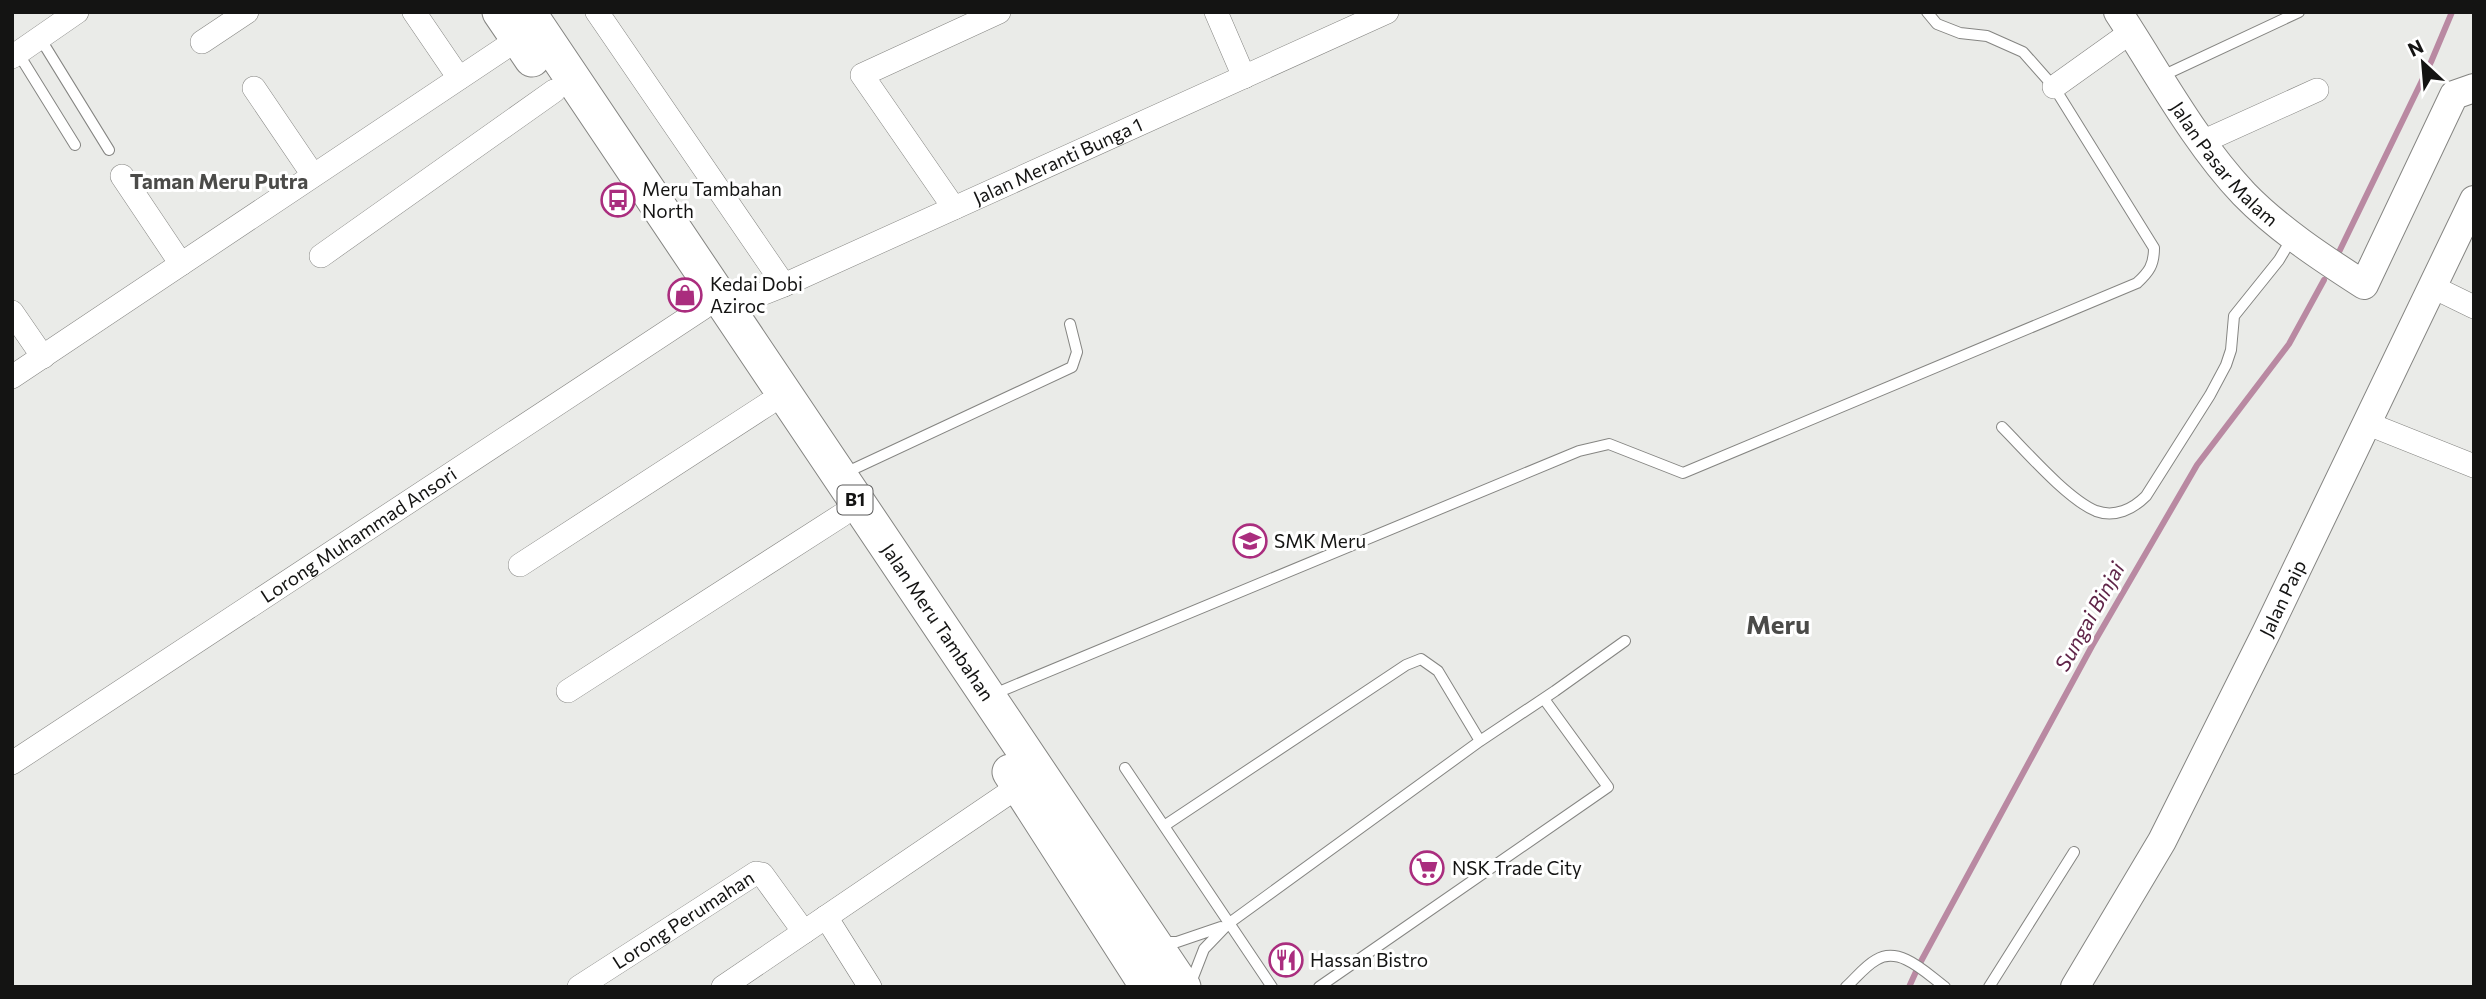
<svg xmlns="http://www.w3.org/2000/svg" width="2486" height="999" viewBox="0 0 2486 999" font-family="Commissioner,sans-serif">
	<style>
		.lines { fill: none; stroke-linecap: round; stroke-linejoin: round }
		.stream { stroke: #b989a2; stroke-width: 6 }
		.service-casing { stroke: #858582; stroke-width: 12 }
		.minor-casing { stroke: #858582; stroke-width: 24 }
		.tertiary-casing { stroke: #858582; stroke-width: 30 }
		.primary-casing { stroke: #858582; stroke-width: 37 }
		.service { stroke: #fff; stroke-width: 10 }
		.minor { stroke: #fff; stroke-width: 23 }
		.tertiary { stroke: #fff; stroke-width: 28 }
		.primary { stroke: #fff; stroke-width: 35 }
		.labels { text-anchor: middle; stroke-width: 6; stroke-linejoin: round; paint-order: stroke }
		.shield { fill: #fff; stroke: #5a5a5a; stroke-width: 2 }
		.shield-label { font-size: 18px; font-weight: bold; fill: #141413 }
		.street-label { font-size: 19px; fill: #141413; stroke: #fff }
		.poi-label { font-size: 19px; fill: #141413; stroke: #fff; text-anchor: start }
		.neighbourhood-label { font-size: 21px; font-weight: bold; fill: #4b4b49; stroke: #fff }
		.water-label { font-size: 21px; font-style: italic; fill: #602549; stroke: #fff }
		.district-label { font-size: 26px; font-weight: bold; fill: #4b4b49; stroke: #fff }
	</style>
	<rect width="100%" height="100%" fill="#eaebe8"/>
	<g class="lines">
		<path class="stream" d="M2339,252L2431,62L2452,12
			M1909,987L1919,965L2092,646L2197,465L2289,344L2324,280"/>
		<defs>
			<path id="service" d="M40,38L109,150
				M18,53L75,145
				M2160,77L2299,12
				M2002,427C2025,450 2067,499 2096,511C2115,518 2133,509 2146,496L2210,395L2226,365L2231,350L2234,316L2279,260L2292,238
				M845,473L1072,367L1077,352L1070,324
				M994,694L1579,451L1609,444L1683,473L2137,283C2149,272 2154,265 2154,248L2054,87L2023,52L1987,36L1960,33L1937,24L1927,12
				M1125,768L1272,987
				M1164,826L1406,665L1421,659L1438,671L1480,741
				M1159,942H1177L1221,927
				M1190,985L1204,949L1228,924L1480,741L1555,691L1625,641
				M1319,987L1608,787L1544,699
				M1846,987C1856,978 1865,966 1876,960C1900,945 1927,974 1945,987
				M1989,987L2074,852"/>
			<g id="minor">
				<path d="M414,12L459,78"/>
				<path d="M597,12L784,285"/>
				<path d="M1216,12L1244,77"/>
				<path d="M202,42L247,12"/>
				<path d="M12,57L77,12"/>
				<path d="M2054,87L2131,32"/>
				<path d="M254,88L313,175"/>
				<path d="M2202,142L2317,90"/>
				<path d="M122,176L181,264"/>
				<path d="M954,208L862,75L999,12"/>
				<path d="M321,256L554,91"/>
				<path d="M2433,287L2474,307"/>
				<path id="s1" d="M727,308L784,285L1387,12"/>
				<path d="M12,312L43,357"/>
				<path d="M12,377L518,39"/>
				<path d="M2366,423L2474,466"/>
				<path d="M520,565L768,404"/>
				<path d="M568,691L842,515"/>
				<path id="s2" d="M12,763L703,308"/>
				<path d="M826,917L870,987"/>
				<path id="s3" d="M579,987L756,873L762,874L804,932"/>
				<path d="M723,987L1019,786"/>
			</g>
			<g id="tertiary">
				<path id="s4" d="M2118,12C2158,73 2194,141 2244,194C2278,229 2322,258 2364,285L2454,95L2474,88"/>
				<path id="s5" d="M2075,987L2162,841L2266,633L2474,200"/>
			</g>
			<g id="primary">
				<path d="M500,12L532,59"/>
				<path id="s6" d="M528,12L1183,987"/>
				<path d="M1010,772L1148,987"/>
			</g>
		</defs>
		<use href="#service" class="service-casing"/>
		<use href="#minor" class="minor-casing"/>
		<use href="#tertiary" class="tertiary-casing"/>
		<use href="#primary" class="primary-casing"/>
		<use href="#service" class="service"/>
		<use href="#minor" class="minor"/>
		<use href="#tertiary" class="tertiary"/>
		<use href="#primary" class="primary"/>
	</g>
	<defs>
		<symbol id="bus-ring" viewBox="-11 -11 22 22"><circle r="9.5" fill="#fff" stroke="#aa2d7e" stroke-width="1.5"/><path d="M-5-6H5V4H4V6H2V4H-2V6H-4V4H-5ZM-3.5-4V0h7V-4ZM-3.5 1.2v1.5H-2V1.2ZM2 1.2v1.5H3.5V1.2Z" fill="#aa2d7e"/></symbol>
		<symbol id="shop-ring" viewBox="-11 -11 22 22"><circle r="9.5" fill="#fff" stroke="#aa2d7e" stroke-width="1.5"/><path d="M-5-2.5h2.3a2.7 3.5 0 0 1 5.4 0H5L5.5 6h-11ZM-1.5-2.5h3a1.5 2.3 0 0 0-3 0Z" fill="#aa2d7e"/></symbol>
		<symbol id="school-ring" viewBox="-11 -11 22 22"><circle r="9.5" fill="#fff" stroke="#aa2d7e" stroke-width="1.5"/><path d="M0-5L7-2L0 1L-7-2ZM-4 1L0 2.5L4 1V4Q0 6-4 4Z" fill="#aa2d7e"/></symbol>
		<symbol id="supermarket-ring" viewBox="-11 -11 22 22"><circle r="9.5" fill="#fff" stroke="#aa2d7e" stroke-width="1.5"/><path d="M-6-5.5h2.5l.6 2H6L4.5 2H-2.5L-4.4-4H-6ZM-1.5 3.2a1.3 1.3 0 1 0 .1 0ZM3 3.2a1.3 1.3 0 1 0 .1 0Z" fill="#aa2d7e"/></symbol>
		<symbol id="restaurant-ring" viewBox="-11 -11 22 22"><circle r="9.5" fill="#fff" stroke="#aa2d7e" stroke-width="1.5"/><path d="M-5-6h1v4h1v-4h1v4h1v-4h1v5L-1.5 .5V6h-2V.5L-5-1ZM5-6V6H3V1.5H1.5Q1.5-4 5-6Z" fill="#aa2d7e"/></symbol>
	</defs>
	<g fill-rule="evenodd">
		<use href="#bus-ring" x="599" y="181" width="38" height="38"/>
		<use href="#shop-ring" x="666" y="276" width="38" height="38"/>
		<use href="#school-ring" x="1231" y="522" width="38" height="38"/>
		<use href="#supermarket-ring" x="1408" y="849" width="38" height="38"/>
		<use href="#restaurant-ring" x="1267" y="941" width="38" height="38"/>
	</g>
	<g class="labels">
		<rect class="shield" x="837.5" y="485.5" width="35" height="29" rx="5"/>
		<g class="shield-label">
			<text x="855" y="506">B1</text>
		</g>
		<g class="street-label">
			<text dy="7" stroke="none"><textPath href="#s1" startOffset="362">Jalan Meranti Bunga 1</textPath></text>
			<text dy="7" stroke="none"><textPath href="#s4" startOffset="186">Jalan Pasar Malam</textPath></text>
			<text dy="7" stroke="none"><textPath href="#s2" startOffset="415">Lorong Muhammad Ansori</textPath></text>
			<text dy="7" stroke="none"><textPath href="#s5" startOffset="441">Jalan Paip</textPath></text>
			<text dy="7" stroke="none"><textPath href="#s6" startOffset="735">Jalan Meru Tambahan</textPath></text>
			<text dy="7" stroke="none"><textPath href="#s3" startOffset="124">Lorong Perumahan</textPath></text>
		</g>
		<g class="poi-label">
			<text x="642" y="196">Meru Tambahan<tspan x="642" dy="22">North</tspan></text>
			<text x="710" y="291">Kedai Dobi<tspan x="710" dy="22">Aziroc</tspan></text>
			<text x="1274" y="548">SMK Meru</text>
			<text x="1452" y="875">NSK Trade City</text>
			<text x="1310" y="967">Hassan Bistro</text>
		</g>
		<g class="neighbourhood-label">
			<text x="219" y="189">Taman Meru Putra</text>
		</g>
		<g class="water-label">
			<text transform="translate(2090 617) rotate(-61)" y="7">Sungai Binjai</text>
		</g>
		<g class="district-label">
			<text x="1778" y="634">Meru</text>
		</g>
	</g>
	<rect width="2486" height="999" fill="none" stroke="#141413" stroke-width="28"/>
	<g transform="translate(2423 63) rotate(334)" stroke="#ffffff" stroke-width="5" paint-order="stroke">
	<path d="M0-5L12 26L0 18L-12 26Z" fill="#141413"/>
	<text y="-10" font-size="19" font-weight="bold" text-anchor="middle" fill="#141413">N</text>
	</g>
</svg>
